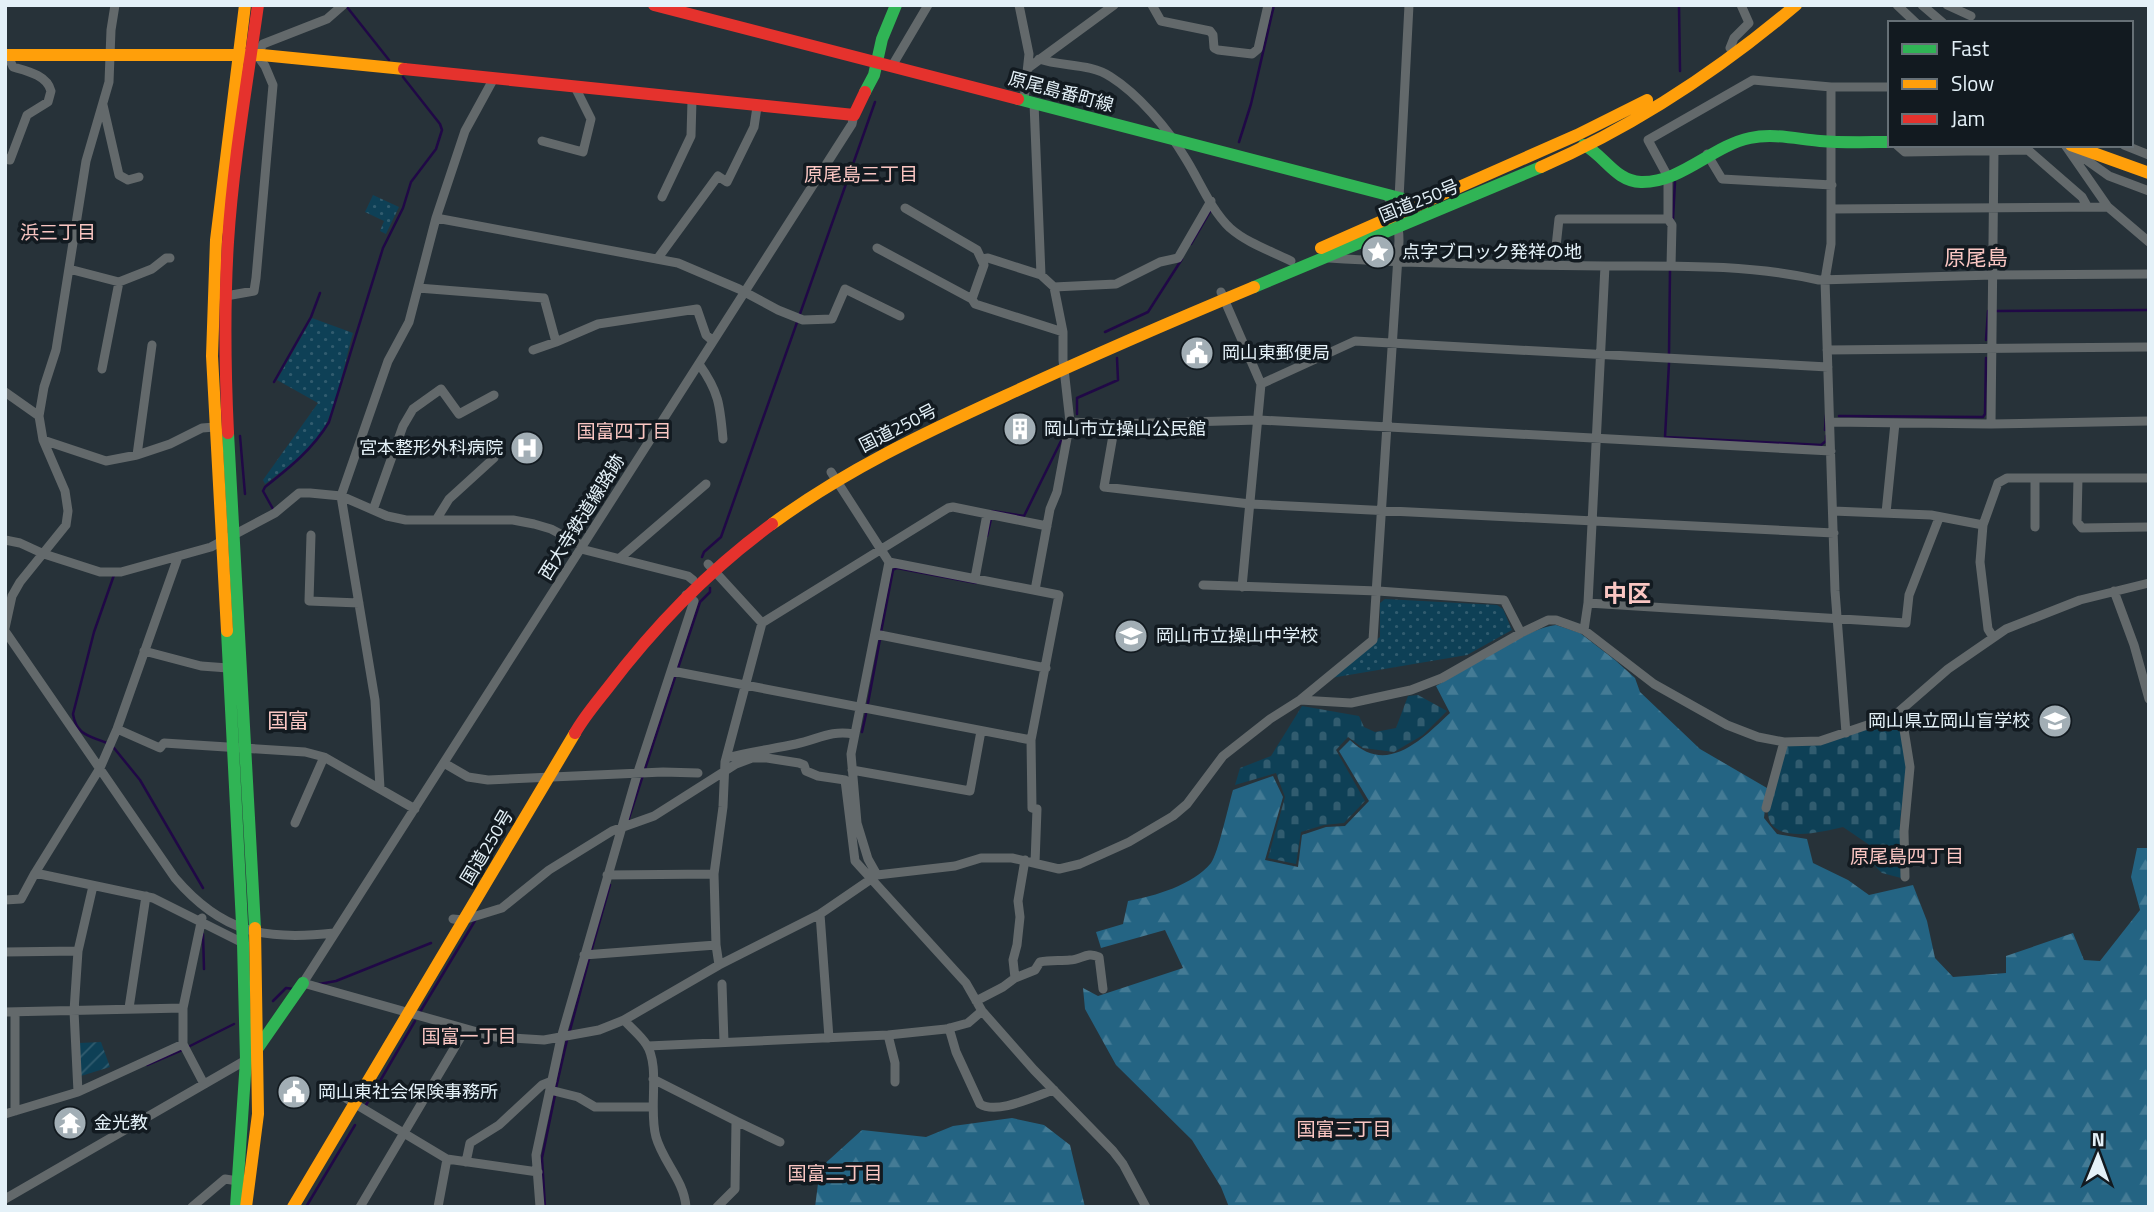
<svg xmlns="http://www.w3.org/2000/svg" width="2154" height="1212" viewBox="0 0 2154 1212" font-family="'Titillium Web','Noto Sans JP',sans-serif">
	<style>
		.forest { fill: url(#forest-firs) }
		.cemetery { fill: url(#cemetery-stones) }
		.park { fill: url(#park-dots) }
		.garden { fill: url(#garden-furrows) }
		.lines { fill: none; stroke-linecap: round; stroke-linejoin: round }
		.stream { stroke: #200846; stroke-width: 2.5 }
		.street { stroke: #63696b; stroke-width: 9 }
		.fast { stroke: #30b455; stroke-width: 12 }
		.slow { stroke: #ff9f0a; stroke-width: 12 }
		.jam { stroke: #e5322d; stroke-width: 12 }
		.labels { text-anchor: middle; stroke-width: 7; stroke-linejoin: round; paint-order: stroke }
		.street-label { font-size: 18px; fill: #e4f1f8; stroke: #121a20 }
		.poi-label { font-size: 18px; fill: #e4f1f8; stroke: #121a20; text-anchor: start }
		.neighbourhood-label { font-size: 19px; fill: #fac6c2; stroke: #121a20 }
		.quarter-label { font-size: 21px; fill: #fac6c2; stroke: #121a20 }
		.district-label { font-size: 24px; font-weight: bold; fill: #fac6c2; stroke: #121a20 }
	</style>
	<defs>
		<pattern id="forest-firs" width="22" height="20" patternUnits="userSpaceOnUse" patternTransform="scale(1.75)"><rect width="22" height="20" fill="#246483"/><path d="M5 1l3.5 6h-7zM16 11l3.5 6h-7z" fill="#447b95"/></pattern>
		<pattern id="cemetery-stones" width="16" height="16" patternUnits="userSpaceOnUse" patternTransform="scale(1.75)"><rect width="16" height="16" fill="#0e4056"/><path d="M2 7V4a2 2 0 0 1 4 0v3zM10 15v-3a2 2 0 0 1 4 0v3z" fill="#315c6f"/></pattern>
		<pattern id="park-dots" width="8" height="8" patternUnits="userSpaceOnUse" patternTransform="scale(1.75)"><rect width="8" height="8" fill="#0e4056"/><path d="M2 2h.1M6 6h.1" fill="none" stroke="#315c6f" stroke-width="1.8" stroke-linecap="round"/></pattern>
		<pattern id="garden-furrows" width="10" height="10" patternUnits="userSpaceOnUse" patternTransform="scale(1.75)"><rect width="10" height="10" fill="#0e4056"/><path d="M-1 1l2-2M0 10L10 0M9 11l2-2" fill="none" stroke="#315c6f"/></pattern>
	</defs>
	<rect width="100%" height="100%" fill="#273239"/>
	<path class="forest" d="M1556,625L1580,633L1615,660L1635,678L1640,692L1700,749L1767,788L1764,818L1777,834L1807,839L1813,863L1848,880L1869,895L1913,885L1927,921L1935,958L1953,977L2006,973V956L2073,933L2084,960L2100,961L2140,910L2131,877L2137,848H2149V1207H1229L1221,1187L1192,1140L1116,1065L1085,1009L1083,988L1098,996L1183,968L1165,930L1101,948L1096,932L1123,924L1128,901C1155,896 1193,885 1211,863C1218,854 1229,803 1233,790L1273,776L1283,797L1265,860L1298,867L1302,835L1326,827L1345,826L1369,801L1339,751L1350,740C1387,776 1421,740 1450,713L1436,686C1464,670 1527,628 1556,625Z
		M1012,1118L1044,1125L1070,1145L1085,1207H815L820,1168L862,1130L926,1137L953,1126Z"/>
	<path class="cemetery" d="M1418,695L1447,711L1423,735L1394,752L1363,748L1348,737L1336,750L1365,801L1344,823L1324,825L1301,832L1296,864L1268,858L1285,797L1276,773L1235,785L1240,768L1271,756L1302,706L1359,716L1364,727L1375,732L1396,728L1408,696Z
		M1893,718L1900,723L1908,764L1900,821L1901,878L1882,873L1868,859V844L1843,827C1823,832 1766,846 1768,810C1769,793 1780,763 1785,745L1818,743Z"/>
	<path class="park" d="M373,195L399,207L386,234L380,231L384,221L365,212Z
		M312,318L353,333C345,361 339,396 327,422C315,448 287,468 265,484L263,480L318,403L277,380Z
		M1385,599L1497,605L1503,609L1512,630L1467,655L1331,678L1380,637V603Z"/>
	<path class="garden" d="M101,1042L110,1067L81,1076L79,1043Z"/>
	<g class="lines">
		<path class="stream" d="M1679,6L1680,71
			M347,7L389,60
			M1239,142L1251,104L1274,5
			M1673,219L1675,182
			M1191,244L1212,208
			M1997,311L2148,310
			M1105,332L1148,312L1182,259
			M1986,340L1988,311
			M1669,354L1670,269
			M1669,363L1665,437L1821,445L1826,441V436
			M274,382L311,317L320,293
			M1077,414V398L1118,380L1117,358
			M1839,416L1983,417L1985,414L1986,358
			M1825,430L1826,415
			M240,436L245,494
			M273,509L263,491L265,487C289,468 313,449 329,422L383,248L403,208L411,182L436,149L442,130L440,124L403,77
			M992,511L1024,516L1061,441
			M987,536L991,519
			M702,557L704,552L721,537L875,102
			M881,632L893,570L897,568L976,583
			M678,668L700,602L710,592V588
			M868,703L880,639
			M862,732L866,714
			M107,743C90,736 76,735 73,714L94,632L114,575
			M114,748L140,780L203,888
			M628,821L676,674
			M203,934L204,969
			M591,952L610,885
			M319,984L336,981L431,943
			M273,1001L286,988L294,989
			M420,1012L476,919
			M569,1034L589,959
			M190,1046L234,1024
			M147,1065L182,1050
			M556,1088L567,1040
			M366,1105L415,1021
			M306,1207L355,1125
			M545,1207L542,1158L555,1095"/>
		<path class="street" d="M1019,5L1029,54L1024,100
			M1152,5L1161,21L1210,31L1213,35L1214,48L1218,50L1252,54L1258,49L1268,5
			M1741,5L1749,23
			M1897,5L1916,23
			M1922,5L1943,23
			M1947,5L1971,16
			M1730,48L1734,38L1749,23
			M1039,59C1063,67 1090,63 1111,77C1138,94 1168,129 1184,156C1199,179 1210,209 1230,228C1247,243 1271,251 1291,261
			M892,66L928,5
			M1028,68L1114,5
			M1831,87V244L1825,280L1835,591L1846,733
			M1034,103L1041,275
			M103,105L119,175L128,180L139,177
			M854,115L852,124L303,983L495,1037L544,1040L599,1030L624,1020L719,965L820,914L877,875L955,866L981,858H1012L1059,869L1080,864L1129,842L1173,816L1187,804L1223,756L1270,719L1300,700L1373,640L1399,241C1399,224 1396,209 1386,194
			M542,141L583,152L591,119L575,87
			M1897,145L1905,152L2028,150L2082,197L2087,206
			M2065,145L2108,207L2149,242
			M2124,145L2149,155
			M2071,149L2109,176L2149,191
			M1707,154L1722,179L1832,185
			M5,159L10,160L27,115L48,102L51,91C47,75 27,71 13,67L8,56
			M662,197L691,136L692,100
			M1399,198L1409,5
			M905,208L977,250L984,265L972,299
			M1832,209L2108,207
			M436,218L678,263L739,289L778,310L803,320L832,319L845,289L900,316
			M1668,219L1672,225L1671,266
			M877,248L972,299L975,304L1063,332V360L1070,422L1057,492L1050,509L1035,590
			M658,258L718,176L727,182L754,127L757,107
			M1329,258C1421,264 1514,265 1606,266C1677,266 1749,264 1819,280L1993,275L2149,274
			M982,259L988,258L1041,275L1054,287L1063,332
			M1554,265L1559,219H1668V177L1648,140L1753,80L1831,87H1890
			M69,269L119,282L152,269L166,258H170
			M1054,287L1116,284L1160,262L1178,258L1211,201
			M418,288L544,298L556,342L533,350
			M1221,292L1261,384L1242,587
			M226,296L254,291L256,278L273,85L265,66L257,55L263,44L327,19L343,5
			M556,342L598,324L697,309L706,335L713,341
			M1827,350L2149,347
			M699,364C719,392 720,405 723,439
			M102,369L119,282
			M1261,384L1355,341L1828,367
			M5,392L39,416
			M1070,422L1115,424L1259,420L1831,451
			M1830,422L1991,424L2149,421
			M1115,424L1104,487L1250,504L1834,533
			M1991,424L1994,151
			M43,440L106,461L137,455L170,444L202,428L215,427
			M137,455L152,345
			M831,472L889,562L851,754L857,823L868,859L877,875
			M2078,478L2077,522L2082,528L2149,527
			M373,510L403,426L413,409L441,389L459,414L494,395
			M1833,511L1931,515L1983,525
			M1886,513L1895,423
			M436,520L449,499L494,458
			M2035,527V478
			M311,535L309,601L359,603
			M5,540L20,543L44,554L100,572H121L211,547L275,513L299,493H310L341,496L387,516L406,520H513L534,524L551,529L583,546
			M581,549L688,576L693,580
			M620,558L706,484
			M889,562L1059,595L1031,740L1032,808L1037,809L1035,863
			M708,564L762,623
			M975,578L987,514
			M1203,585L1378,591L1504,600L1521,633
			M2114,591L2134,645L2149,699
			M1588,603L1906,623L1909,595L1939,518
			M5,628L12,596L20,582L66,525L68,511L65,491L43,440L39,416L44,387L56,350L86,161L109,82L111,30L115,5
			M1584,630L1588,603L1605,266
			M5,631L175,878C222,933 265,941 334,933
			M875,634L1046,668
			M1993,637L1988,629L1980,562L1983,525L1998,483L2007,478H2149
			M144,651L201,666L228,668
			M672,671L1031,740
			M1300,700L1351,703L1411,690L1442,678L1521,633L1548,620H1556L1584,630L1654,684L1727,725L1758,737L1784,742L1820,741L1894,716L1948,669L2006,629L2080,600L2149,583
			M1901,711L1910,767L1904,831L1905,877
			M117,729L160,748L164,743L305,752L324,757L415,809
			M726,758C749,752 772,749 796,744C819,739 830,730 854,734
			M444,763L468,777L488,780L663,772L698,773
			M852,770L970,791L981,731
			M380,788L375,700L341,496L388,361L409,322L436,218L465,131L494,78
			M1766,808L1784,742
			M295,823L324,757
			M35,873L153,898L243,943
			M607,875L714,874
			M5,900L21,899L35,873L100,768L117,729L178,557
			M820,914L829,1038
			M202,918L183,1008V1044L204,1084
			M453,919L463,920L502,908L549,870L612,831L654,816L736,764L752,758H767L799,763L804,765L806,771L818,776L845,780L855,861L966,983L982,1011L1034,1070L1113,1151L1123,1164L1146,1207
			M5,952L78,951
			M584,955L716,945
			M719,965L716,945L714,874L723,807L725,762L762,623L948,508L953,507L1047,526
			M1015,978L1035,970L1040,962C1050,960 1060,961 1070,960C1081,960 1087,951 1099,957L1103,989
			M722,984L724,1042
			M976,1001L1003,987L1015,978L1013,960L1017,945L1020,917L1018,901L1025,860
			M129,1008L146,896
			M5,1012L183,1008
			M624,1020C631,1028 641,1036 646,1044C661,1066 648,1109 656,1137C663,1162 684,1180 686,1207
			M949,1028L956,1052L980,1104C997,1115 1035,1096 1054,1090
			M888,1035L895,1063V1082
			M648,1046L888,1035L946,1029L968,1023L982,1011
			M653,1079L736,1121L735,1189L717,1207
			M550,1090L578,1097L595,1107H652
			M78,1092L74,1011L78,951L93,886
			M347,1099L447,1159L538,1172
			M15,1111V1012
			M5,1114L78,1092L183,1044
			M736,1121L780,1142
			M466,1162L470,1143L499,1125L542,1085L552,1081
			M5,1199L246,1060
			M192,1207L225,1179L238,1181
			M360,1207L465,1030
			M438,1207L447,1159
			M540,1207L536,1155L561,1038L637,775L694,601L686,595"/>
		<path class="fast" d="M865,92L874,75L882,39L896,5
			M1018,99L1423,204
			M1584,145C1605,156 1615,181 1641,182C1681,183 1712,146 1750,138C1773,133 1797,139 1820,141C1843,143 1867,142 1890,142
			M1254,287L1541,167
			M228,433L255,928
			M227,631L243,943L246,1060L236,1207
			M255,1052L303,983"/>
		<path class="slow" d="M5,55H262L404,69
			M2071,145L2149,173
			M1541,167C1635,126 1718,71 1796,5
			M1321,248L1577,135L1647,100
			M772,524C844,471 924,433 1005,396C1087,358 1170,322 1254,287
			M227,631L212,356L216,240L245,5
			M246,1207L258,1114L255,928
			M293,1207L575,733"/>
		<path class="jam" d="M654,5L1018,99
			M404,69L854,115L865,92
			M228,433C225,369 224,306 228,242C233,163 247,84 258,5
			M575,733C584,717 596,703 607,689C654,627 709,570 772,524"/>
	</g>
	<defs>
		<symbol id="sight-disc" viewBox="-11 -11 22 22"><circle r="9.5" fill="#a2aeb5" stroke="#121a20"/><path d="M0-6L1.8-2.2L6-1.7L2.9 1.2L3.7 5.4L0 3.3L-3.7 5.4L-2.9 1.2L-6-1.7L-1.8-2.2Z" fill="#fff"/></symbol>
		<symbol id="civic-disc" viewBox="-11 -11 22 22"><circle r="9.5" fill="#a2aeb5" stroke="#121a20"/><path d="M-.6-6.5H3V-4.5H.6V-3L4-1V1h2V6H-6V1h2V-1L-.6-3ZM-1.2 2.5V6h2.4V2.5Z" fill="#fff"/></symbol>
		<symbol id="building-disc" viewBox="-11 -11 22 22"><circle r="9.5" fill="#a2aeb5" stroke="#121a20"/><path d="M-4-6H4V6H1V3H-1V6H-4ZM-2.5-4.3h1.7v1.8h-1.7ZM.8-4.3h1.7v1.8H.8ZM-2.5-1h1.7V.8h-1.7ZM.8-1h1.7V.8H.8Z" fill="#fff"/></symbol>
		<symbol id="hospital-disc" viewBox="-11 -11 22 22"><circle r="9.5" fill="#a2aeb5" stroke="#121a20"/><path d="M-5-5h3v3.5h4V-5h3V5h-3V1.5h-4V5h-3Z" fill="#fff"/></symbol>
		<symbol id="school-disc" viewBox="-11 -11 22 22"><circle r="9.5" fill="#a2aeb5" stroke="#121a20"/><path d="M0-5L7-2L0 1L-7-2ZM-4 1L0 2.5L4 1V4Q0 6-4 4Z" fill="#fff"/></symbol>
		<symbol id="temple-disc" viewBox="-11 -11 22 22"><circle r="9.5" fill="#a2aeb5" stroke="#121a20"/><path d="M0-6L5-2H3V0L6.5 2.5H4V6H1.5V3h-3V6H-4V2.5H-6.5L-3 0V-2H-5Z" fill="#fff"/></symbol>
	</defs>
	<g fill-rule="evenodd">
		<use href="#sight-disc" x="1359" y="233" width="38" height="38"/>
		<use href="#civic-disc" x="1178" y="334" width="38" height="38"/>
		<use href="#building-disc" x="1001" y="410" width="38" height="38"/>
		<use href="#hospital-disc" x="508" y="429" width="38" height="38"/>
		<use href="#school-disc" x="1112" y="617" width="38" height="38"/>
		<use href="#school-disc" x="2036" y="702" width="38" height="38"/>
		<use href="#civic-disc" x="275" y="1073" width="38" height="38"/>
		<use href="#temple-disc" x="51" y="1104" width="38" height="38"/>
	</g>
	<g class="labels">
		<g class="street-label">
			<text transform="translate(1061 92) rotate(15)" y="6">原尾島番町線</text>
			<text transform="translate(1419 201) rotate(-22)" y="6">国道250号</text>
			<text transform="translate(898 428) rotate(-27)" y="6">国道250号</text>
			<text transform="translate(582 517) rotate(-58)" y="6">西大寺鉄道線路跡</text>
			<text transform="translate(487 847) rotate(-59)" y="6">国道250号</text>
		</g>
		<g class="poi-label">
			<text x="1402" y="258">点字ブロック発祥の地</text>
			<text x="1222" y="359">岡山東郵便局</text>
			<text x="1044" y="435">岡山市立操山公民館</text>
			<text x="503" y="454" text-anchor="end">宮本整形外科病院</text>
			<text x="1156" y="642">岡山市立操山中学校</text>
			<text x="2030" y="727" text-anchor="end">岡山県立岡山盲学校</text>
			<text x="318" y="1098">岡山東社会保険事務所</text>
			<text x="94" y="1129">金光教</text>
		</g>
		<g class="neighbourhood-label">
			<text x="861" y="181">原尾島三丁目</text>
			<text x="58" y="239">浜三丁目</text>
			<text x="624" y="438">国富四丁目</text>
			<text x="1907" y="863">原尾島四丁目</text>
			<text x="469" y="1043">国富一丁目</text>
			<text x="1344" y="1136">国富三丁目</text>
			<text x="835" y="1180">国富二丁目</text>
		</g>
		<g class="quarter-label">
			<text x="1976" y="265">原尾島</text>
			<text x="288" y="728">国富</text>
		</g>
		<g class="district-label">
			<text x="1627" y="602">中区</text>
		</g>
	</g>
	<rect width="2154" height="1212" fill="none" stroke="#e4f1f8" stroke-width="14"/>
	<rect x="1888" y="21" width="245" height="126" fill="#121a20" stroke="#667076" stroke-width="2"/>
	<rect x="1902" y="44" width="35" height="10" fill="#30b455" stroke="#667076" stroke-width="2"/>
	<text x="1951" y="56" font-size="21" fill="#e4f1f8">Fast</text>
	<rect x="1902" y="79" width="35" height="10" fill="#ff9f0a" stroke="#667076" stroke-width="2"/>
	<text x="1951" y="91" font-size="21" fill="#e4f1f8">Slow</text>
	<rect x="1902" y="114" width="35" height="10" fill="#e5322d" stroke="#667076" stroke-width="2"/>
	<text x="1951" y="126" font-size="21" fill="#e4f1f8">Jam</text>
	<g transform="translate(2098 1156) rotate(1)" stroke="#121a20" stroke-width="5" paint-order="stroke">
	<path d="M0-5L12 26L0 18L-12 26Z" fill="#e4f1f8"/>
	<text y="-10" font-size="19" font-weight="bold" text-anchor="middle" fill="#e4f1f8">N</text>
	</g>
</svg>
